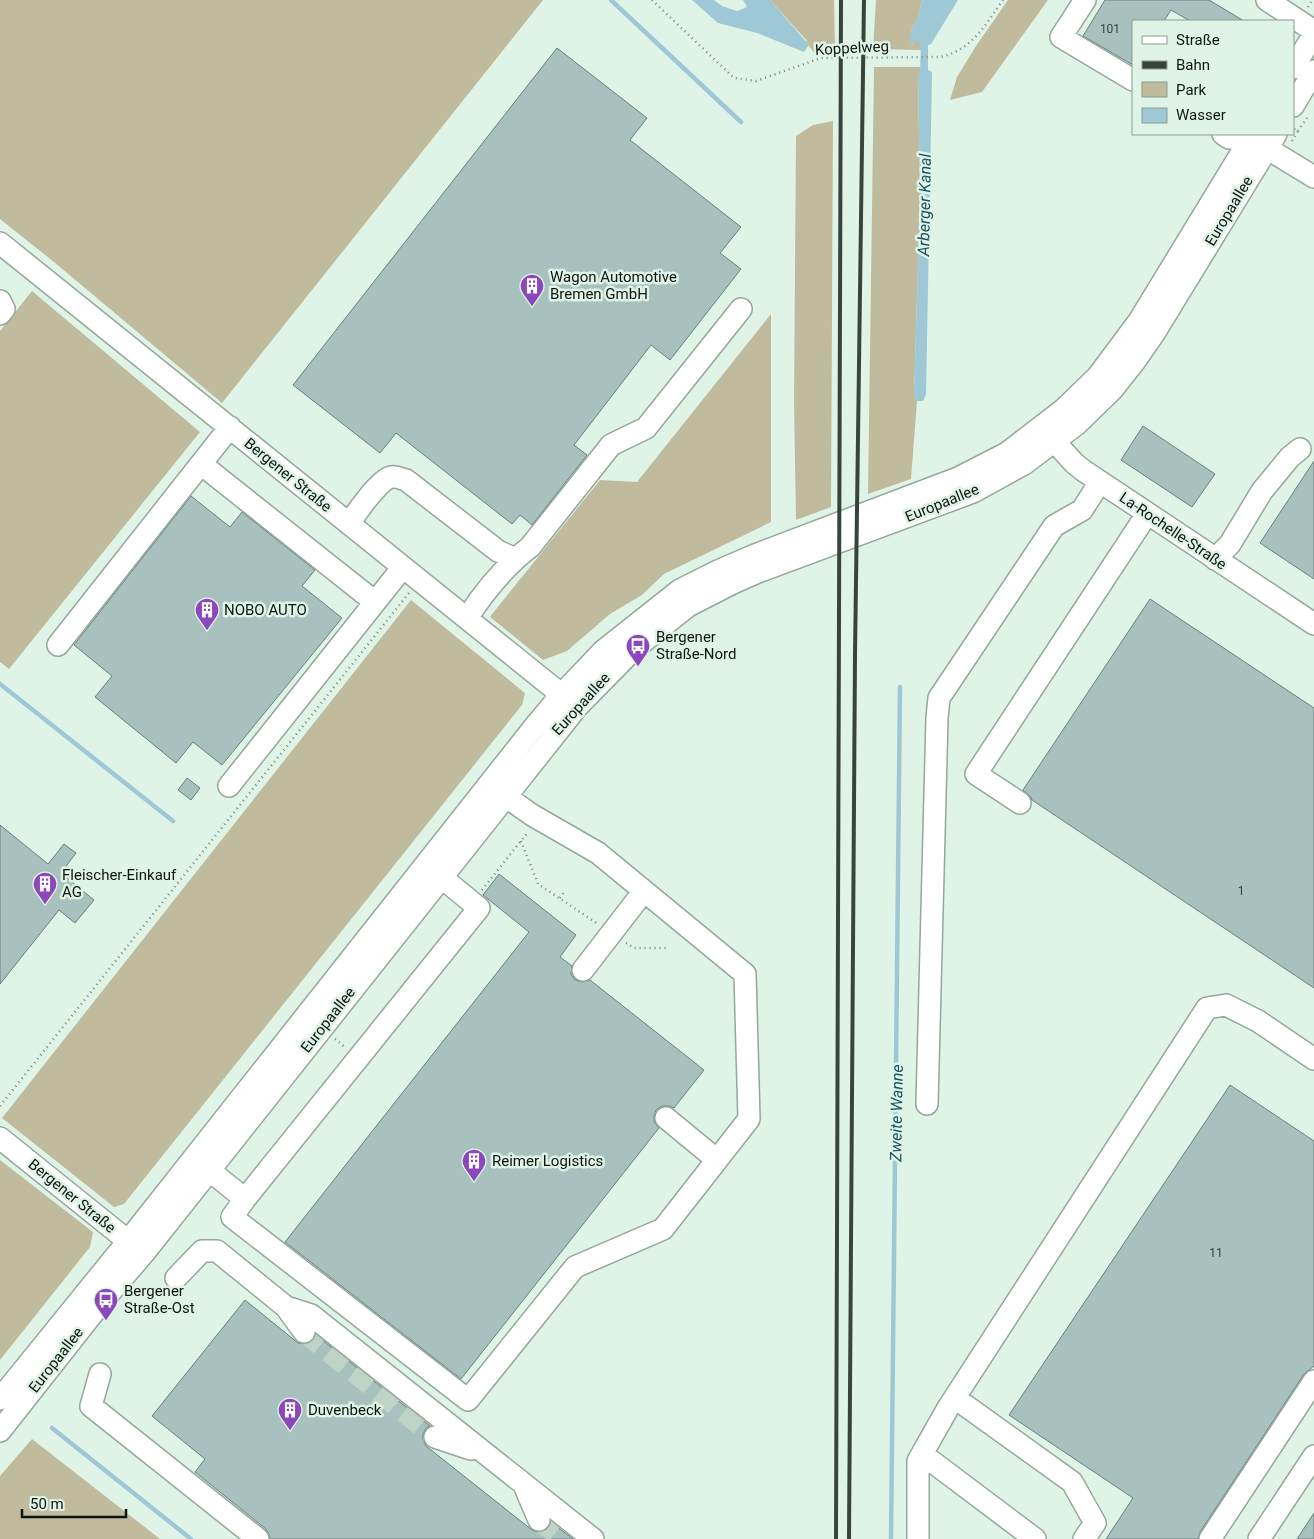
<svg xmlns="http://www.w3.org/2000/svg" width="1314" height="1539" viewBox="0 0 1314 1539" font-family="Roboto,sans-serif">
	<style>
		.green { fill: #bfbb9c }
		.water { fill: #9ec8d6 }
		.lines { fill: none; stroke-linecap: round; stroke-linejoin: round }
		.stream { stroke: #9ec8d6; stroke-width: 4.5 }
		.building { fill: #a8c1be; stroke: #69807e }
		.minor-tunnel { stroke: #c0d3c7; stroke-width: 21; stroke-dasharray: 21 11; stroke-linecap: butt }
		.minor-casing { stroke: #94a79c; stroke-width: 24 }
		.path { stroke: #78867d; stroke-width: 2.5; stroke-dasharray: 1 4; stroke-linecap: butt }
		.minor { stroke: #fff; stroke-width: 21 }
		.rail { stroke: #39433d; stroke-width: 4 }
		.labels { text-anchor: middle; stroke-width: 5; stroke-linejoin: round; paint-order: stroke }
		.number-label { font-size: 12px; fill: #34403c }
		.street-label { font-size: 15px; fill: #0e1511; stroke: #dff4e7 }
		.poi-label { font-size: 15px; fill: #0e1511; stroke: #dff4e7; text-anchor: start }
		.water-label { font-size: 16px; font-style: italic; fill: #195261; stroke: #dff4e7 }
	</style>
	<rect width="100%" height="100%" fill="#dff4e7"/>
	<path class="green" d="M0,0H543L222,403L54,262L0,219Z
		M770,0H834L835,47L815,54L806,42L807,41Z
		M876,0H922L918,18L911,30L913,32L912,45L916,40L921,43V50L873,49Z
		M1008,0H1048L982,92L950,100L957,77L976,46Z
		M874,67H920V71L919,72L918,75L920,198L914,395L917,401L911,479L868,494Z
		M833,121L831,507L796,520L794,403L796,136L813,125Z
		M32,291L200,432L9,669L0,662V331Z
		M771,314V522L664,574L642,595L610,614L567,651L543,660L490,617L493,613L600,480L637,482Z
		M411,600L525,693L522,705L124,1204L114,1207L2,1118Z
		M0,1160L93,1232L90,1247L0,1360Z
		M32,1439L160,1539H0V1476Z"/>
	<path class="water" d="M692,0H714L722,6L737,11L747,7L743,0H770L809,45L804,52L757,33L718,23Z
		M922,0H958L931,44L928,45V70L932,72V74L926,395L923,401H917L914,395L920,198L918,75L919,71H920L921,44L916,41L911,45L910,34L913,32L911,30L918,18Z"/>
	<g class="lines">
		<path class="stream" d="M611,0L741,122
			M0,684L173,821
			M52,1428L191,1539
			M891,1539L900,687"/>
	</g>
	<path class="building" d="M1105,0H1209L1244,21H1190L1171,10L1164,21H1133V65L1083,36Z
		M557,48L647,118L630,140L741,227L720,253L741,269L670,360L651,345L574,445L587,455L532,525L520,515L512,524L396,433L380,453L293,385Z
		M1143,426L1215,474L1192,507L1121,460Z
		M1314,461V579L1260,543Z
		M191,496L230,527L242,512L315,570L302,586L342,618L222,765L193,742L176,763L95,697L112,676L74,645Z
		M1150,599L1314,708V988L1032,800L1031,797L1023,790Z
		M187,778L200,788L191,800L178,790Z
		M0,825L48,864L64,844L76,853L61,873L94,900L75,923L59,910L0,984Z
		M499,874L576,935L560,957L572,966L571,974L575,980L582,982L590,980L704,1070L674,1108L669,1106H662L656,1110L654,1116V1122L659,1128L461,1379L285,1242L529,932L483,895Z
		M1230,1085L1314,1141V1366L1304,1374L1200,1532L1198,1539H1106L1133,1498L1009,1415Z
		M245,1300L298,1343L305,1344L311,1342L316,1335L430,1426L426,1428L423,1434V1440L426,1446L532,1530L538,1532L544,1531L549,1527L551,1522L573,1539H270L269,1534L266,1529L195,1472L205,1459L152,1416Z
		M1314,1513V1539H1297Z"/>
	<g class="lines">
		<path class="minor-tunnel" d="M304,1332L435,1437
			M539,1520L563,1539"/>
		<defs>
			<path id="minor" d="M1085,0L1061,37L1133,80
				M1267,0L1314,31
				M1293,68L1314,34
				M1293,106L1314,71
				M1223,134L1229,138H1250
				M1255,141L1314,177
				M0,243L572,703
				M0,301L4,309L0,314
				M1045,431L1074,463L1084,471L1314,624
				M201,464L375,602
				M349,524C356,513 379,480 391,477C396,476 402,479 406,480L498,551L515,559
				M1215,559L1230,544L1262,491L1290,457L1300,449
				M467,618C484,592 505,566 530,547L611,445L646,428L741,309
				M58,645L230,427
				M229,786L403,567
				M1020,803L976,774L1147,514
				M583,970L644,891
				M927,1104L937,718L939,698L1054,526L1082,510L1100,482
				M666,1118L717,1160
				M0,1138L138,1249
				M209,1170L245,1199L479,908L441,877
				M245,1199L232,1217L468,1400L575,1267L663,1229L749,1119L745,974L598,853L532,815L494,788
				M176,1278L202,1251H217L286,1307L311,1315L593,1539
				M286,1307L304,1332
				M100,1374L91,1406L258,1539
				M955,1398L1072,1482L1095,1523L1084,1539
				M0,1399L128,1241L535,726L561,695L603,651L680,590L718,571L755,555L958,478L1007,453L1064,409L1098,376L1139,321L1253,134
				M0,1431L101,1303L144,1253L577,707L634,649L688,606L733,583L758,572L973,492L1024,464L1077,424L1112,390L1135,361L1155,332L1276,134
				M435,1437L471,1449
				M922,1454L1035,1539
				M524,1485L539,1520
				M918,1539V1461L948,1408L1207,1008L1226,1005L1258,1021L1314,1059
				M1210,1539L1314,1381
				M1259,1539L1314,1456"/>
		</defs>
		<use href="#minor" class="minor-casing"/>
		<path class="path" d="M652,0L734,78L756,81L821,58L941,57C973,49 985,25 1003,0
			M1308,7L1312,0
			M1298,131L1307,118
			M1292,141L1298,131L1293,128
			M521,841L538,884L598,924
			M482,890L528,832
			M560,898L565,891
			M626,943L634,948H666
			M335,1039L346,1048
			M0,1106L409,593"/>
		<use href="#minor" class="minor"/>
		<path class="rail" d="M836,1539L841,0
			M849,1539L855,655L864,0"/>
	</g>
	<defs>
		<symbol id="building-pin" viewBox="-11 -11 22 30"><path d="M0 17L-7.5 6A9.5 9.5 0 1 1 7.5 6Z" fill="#8b47bb" stroke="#dff4e7"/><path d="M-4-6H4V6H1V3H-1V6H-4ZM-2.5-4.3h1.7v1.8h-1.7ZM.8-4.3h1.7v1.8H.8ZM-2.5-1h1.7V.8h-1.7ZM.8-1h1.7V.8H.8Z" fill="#fff"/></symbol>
		<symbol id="bus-pin" viewBox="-11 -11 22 30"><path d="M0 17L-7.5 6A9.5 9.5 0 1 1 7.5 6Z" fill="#8b47bb" stroke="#dff4e7"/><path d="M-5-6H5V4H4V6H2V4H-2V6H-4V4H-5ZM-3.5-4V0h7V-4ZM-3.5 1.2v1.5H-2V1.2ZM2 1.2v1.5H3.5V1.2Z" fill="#fff"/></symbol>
	</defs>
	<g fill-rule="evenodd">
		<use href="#building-pin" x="518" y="272" width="28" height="38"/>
		<use href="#building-pin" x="193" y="596" width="28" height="38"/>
		<use href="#bus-pin" x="624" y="632" width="28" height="38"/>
		<use href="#building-pin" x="31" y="870" width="28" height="38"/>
		<use href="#building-pin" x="460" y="1147" width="28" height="38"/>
		<use href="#bus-pin" x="92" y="1286" width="28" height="38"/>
		<use href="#building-pin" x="276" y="1396" width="28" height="38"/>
	</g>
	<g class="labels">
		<g class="number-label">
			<text x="1110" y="33">101</text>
			<text x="1241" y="895">1</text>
			<text x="1216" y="1257">11</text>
		</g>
		<g class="street-label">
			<text transform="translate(852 48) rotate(-3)" y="5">Koppelweg</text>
			<text transform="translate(1229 211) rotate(-59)" y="5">Europaallee</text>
			<text transform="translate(288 475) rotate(39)" y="5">Bergener Straße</text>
			<text transform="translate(942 503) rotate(-22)" y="5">Europaallee</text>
			<text transform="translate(1173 531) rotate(34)" y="5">La-Rochelle-Straße</text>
			<text transform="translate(581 704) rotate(-48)" y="5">Europaallee</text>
			<text transform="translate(328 1020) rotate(-52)" y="5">Europaallee</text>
			<text transform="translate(72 1196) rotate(39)" y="5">Bergener Straße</text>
			<text transform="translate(56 1360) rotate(-52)" y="5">Europaallee</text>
		</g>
		<g class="poi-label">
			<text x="550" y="282">Wagon Automotive<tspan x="550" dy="17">Bremen GmbH</tspan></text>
			<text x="224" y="615">NOBO AUTO</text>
			<text x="656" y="642">Bergener<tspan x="656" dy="17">Straße-Nord</tspan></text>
			<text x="62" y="880">Fleischer-Einkauf<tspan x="62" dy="17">AG</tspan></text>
			<text x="492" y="1166">Reimer Logistics</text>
			<text x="124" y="1296">Bergener<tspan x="124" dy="17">Straße-Ost</tspan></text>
			<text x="308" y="1415">Duvenbeck</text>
		</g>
		<g class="water-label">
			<text transform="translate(924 205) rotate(-89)" y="6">Arberger Kanal</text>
			<text transform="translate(896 1113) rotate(-89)" y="6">Zweite Wanne</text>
		</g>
	</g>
	<rect x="1132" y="20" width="162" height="115" fill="#dff4e7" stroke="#8b9b91"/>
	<rect x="1142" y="36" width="25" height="8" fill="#ffffff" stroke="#8b9b91"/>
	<text x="1176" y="45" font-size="15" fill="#0e1511">Straße</text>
	<rect x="1142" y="61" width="25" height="8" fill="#39433d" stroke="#8b9b91"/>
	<text x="1176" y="70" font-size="15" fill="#0e1511">Bahn</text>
	<rect x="1142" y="82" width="25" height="15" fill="#bfbb9c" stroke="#8b9b91"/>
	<text x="1176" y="95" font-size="15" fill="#0e1511">Park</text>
	<rect x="1142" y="108" width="25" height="15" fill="#9ec8d6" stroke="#8b9b91"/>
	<text x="1176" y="120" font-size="15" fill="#0e1511">Wasser</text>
	<path d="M22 1509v8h104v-8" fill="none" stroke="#0e1511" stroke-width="2.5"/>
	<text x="30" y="1509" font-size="15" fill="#0e1511" stroke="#dff4e7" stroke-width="4" paint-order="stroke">50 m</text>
</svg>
